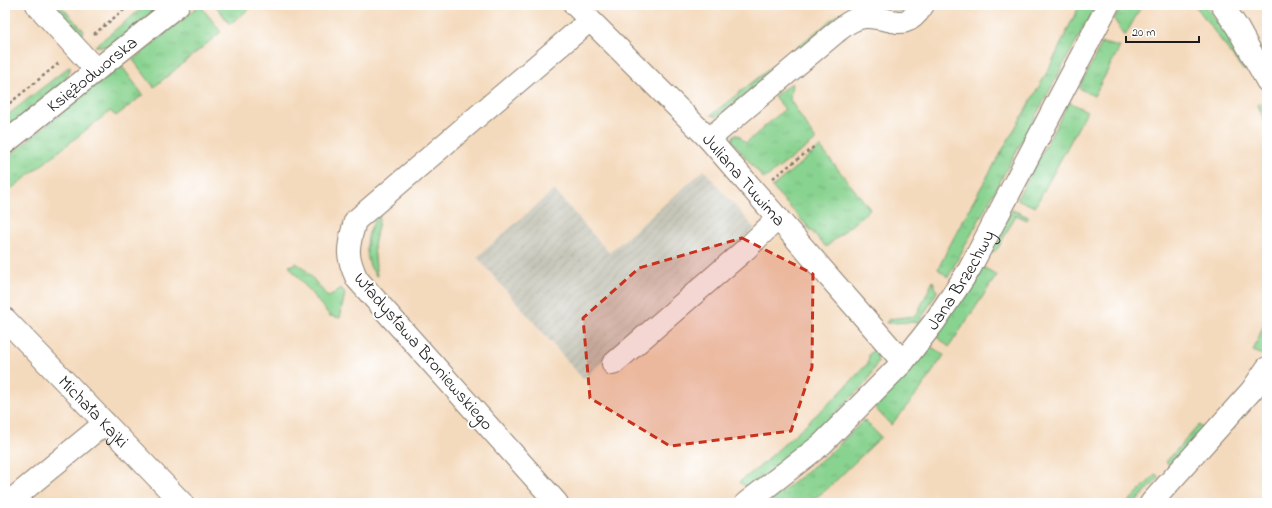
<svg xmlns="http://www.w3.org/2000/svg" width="1272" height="508" viewBox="0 0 1272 508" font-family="'Indie Flower',sans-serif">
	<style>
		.industrial { fill: url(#industrial-furrows) }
		.grass { fill: url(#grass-tufts); stroke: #527856 }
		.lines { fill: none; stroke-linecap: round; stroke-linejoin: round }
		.minor-casing { stroke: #887b6c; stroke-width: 24 }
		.path { stroke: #887b6c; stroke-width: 2.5; stroke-dasharray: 3 3; stroke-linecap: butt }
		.minor { stroke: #fff; stroke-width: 22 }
		.marked { fill: #c8321e; fill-opacity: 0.2; stroke: #c8321e; stroke-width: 3; stroke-dasharray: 8 5; stroke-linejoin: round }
		.labels { text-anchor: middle; stroke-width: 4; stroke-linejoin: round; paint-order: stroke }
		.street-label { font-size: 18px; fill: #1c1c1c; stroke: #fff }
	</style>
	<defs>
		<pattern id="industrial-furrows" width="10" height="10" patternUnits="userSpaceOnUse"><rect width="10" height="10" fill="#c5c5b8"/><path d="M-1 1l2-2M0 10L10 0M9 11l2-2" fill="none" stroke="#a9a99e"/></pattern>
		<pattern id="grass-tufts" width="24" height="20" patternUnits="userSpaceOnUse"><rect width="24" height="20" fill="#89d390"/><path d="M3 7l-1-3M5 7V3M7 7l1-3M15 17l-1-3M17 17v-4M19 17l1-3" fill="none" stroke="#76b57c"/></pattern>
	</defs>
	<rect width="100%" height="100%" fill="#fff"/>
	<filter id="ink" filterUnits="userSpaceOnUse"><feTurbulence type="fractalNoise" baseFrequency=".025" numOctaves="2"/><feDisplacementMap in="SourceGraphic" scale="8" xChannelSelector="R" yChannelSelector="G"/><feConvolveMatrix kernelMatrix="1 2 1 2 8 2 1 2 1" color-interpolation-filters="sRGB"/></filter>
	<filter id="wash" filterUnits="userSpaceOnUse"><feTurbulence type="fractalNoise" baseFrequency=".012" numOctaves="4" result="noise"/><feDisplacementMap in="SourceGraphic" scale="16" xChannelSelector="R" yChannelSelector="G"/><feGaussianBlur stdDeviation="0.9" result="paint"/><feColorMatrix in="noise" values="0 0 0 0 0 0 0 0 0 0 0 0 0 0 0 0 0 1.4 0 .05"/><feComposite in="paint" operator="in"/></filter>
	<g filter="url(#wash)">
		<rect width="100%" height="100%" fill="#f4dabd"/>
		<path class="industrial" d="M704,170L755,229L583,379L477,257L554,190L609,253Z"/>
		<path class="grass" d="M54,5H60L84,31L81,35Z
			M146,5H162L112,44L106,47L95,46Z
			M200,5L221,32L154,87L133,60Z
			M215,5H254L230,24Z
			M857,5H879L864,7L766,78L717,117L711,115L839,14Z
			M879,5H905V7L901,12Z
			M1080,5H1096L948,277L938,269C970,203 1009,140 1045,76C1058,53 1067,28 1080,5Z
			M1122,5H1142L1125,36L1114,19Z
			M1195,5H1205L1238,48L1249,67L1243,70Z
			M1102,43L1120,47L1094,96L1079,88Z
			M121,65L143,95L116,116L110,111L5,194V159Z
			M70,66V70L64,83L9,128L5,123V117Z
			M792,83L790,100L816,140L764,179L732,141L734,135H738L746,143L785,109L774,96Z
			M1267,101V127L1258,105Z
			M1069,102L1087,111L1035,207L1017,199Z
			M820,147L870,209L826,247L772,187Z
			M1012,210L1029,217L1027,220L1016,215L998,248L993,253L989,252Z
			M380,215L374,246L377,277C374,272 370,268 369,263C364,246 368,226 380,215Z
			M296,263L304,268L328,297L341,288L345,293L340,318L330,316L289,266Z
			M981,266L997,275L949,347L935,335Z
			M933,281L937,292L919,322L886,323L889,319L916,316Z
			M1267,317V349L1263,355L1253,351Z
			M928,345L944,355L920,390L891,425L875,408Z
			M875,349L878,361L867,382L806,443L748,488L739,482L758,468L838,395L868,363L869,354Z
			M864,420L881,437L825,491L807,503H768L831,452Z
			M1199,425L1204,429L1172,466L1166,462Z
			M1156,474L1159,478L1135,503H1127Z"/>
	</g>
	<g filter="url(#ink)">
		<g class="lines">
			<defs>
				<g id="minor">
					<path d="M37,5L96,70"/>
					<path id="s1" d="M575,5L709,139L903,362"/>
					<path d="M1222,5L1237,27L1267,81"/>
					<path d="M709,139L835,33C844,26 853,18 865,17C892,16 904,35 923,5"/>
					<path id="s2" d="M5,143L178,5"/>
					<path id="s3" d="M5,319L182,503"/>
					<path d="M613,364L746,249L778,218"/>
					<path d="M8,503L105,423"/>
					<path d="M557,503L357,279C345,253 348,248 355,221L589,21"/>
					<path id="s4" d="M746,503L822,444L903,362L935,321L969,270L1108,5"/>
					<path d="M1151,503L1252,390L1267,368"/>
				</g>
			</defs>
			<use href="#minor" class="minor-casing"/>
			<path class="path" d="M94,34L130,5
				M5,107L59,63
				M773,178L815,146"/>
			<use href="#minor" class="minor"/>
		</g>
	</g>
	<path class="marked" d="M742,238L813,274L812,367L791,431L670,446L590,398L583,318L639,268Z"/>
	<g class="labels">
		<g class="street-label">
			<text dy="6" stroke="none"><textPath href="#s2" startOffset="111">Księżodworska</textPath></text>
			<text dy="6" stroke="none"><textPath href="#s1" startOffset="243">Juliana Tuwima</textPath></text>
			<text dy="6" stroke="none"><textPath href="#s4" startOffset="312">Jana Brzechwy</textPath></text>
			<text transform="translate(424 351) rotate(49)" y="6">Władysława Broniewskiego</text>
			<text dy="6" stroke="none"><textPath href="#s3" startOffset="128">Michała Kajki</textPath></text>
		</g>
	</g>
	<rect width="1272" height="508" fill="none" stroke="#fff" stroke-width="20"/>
	<path d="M1126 36v6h73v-6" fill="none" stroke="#1c1c1c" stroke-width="2"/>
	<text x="1132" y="36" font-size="12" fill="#1c1c1c" stroke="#ffffff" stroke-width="3" paint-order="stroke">20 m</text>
</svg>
